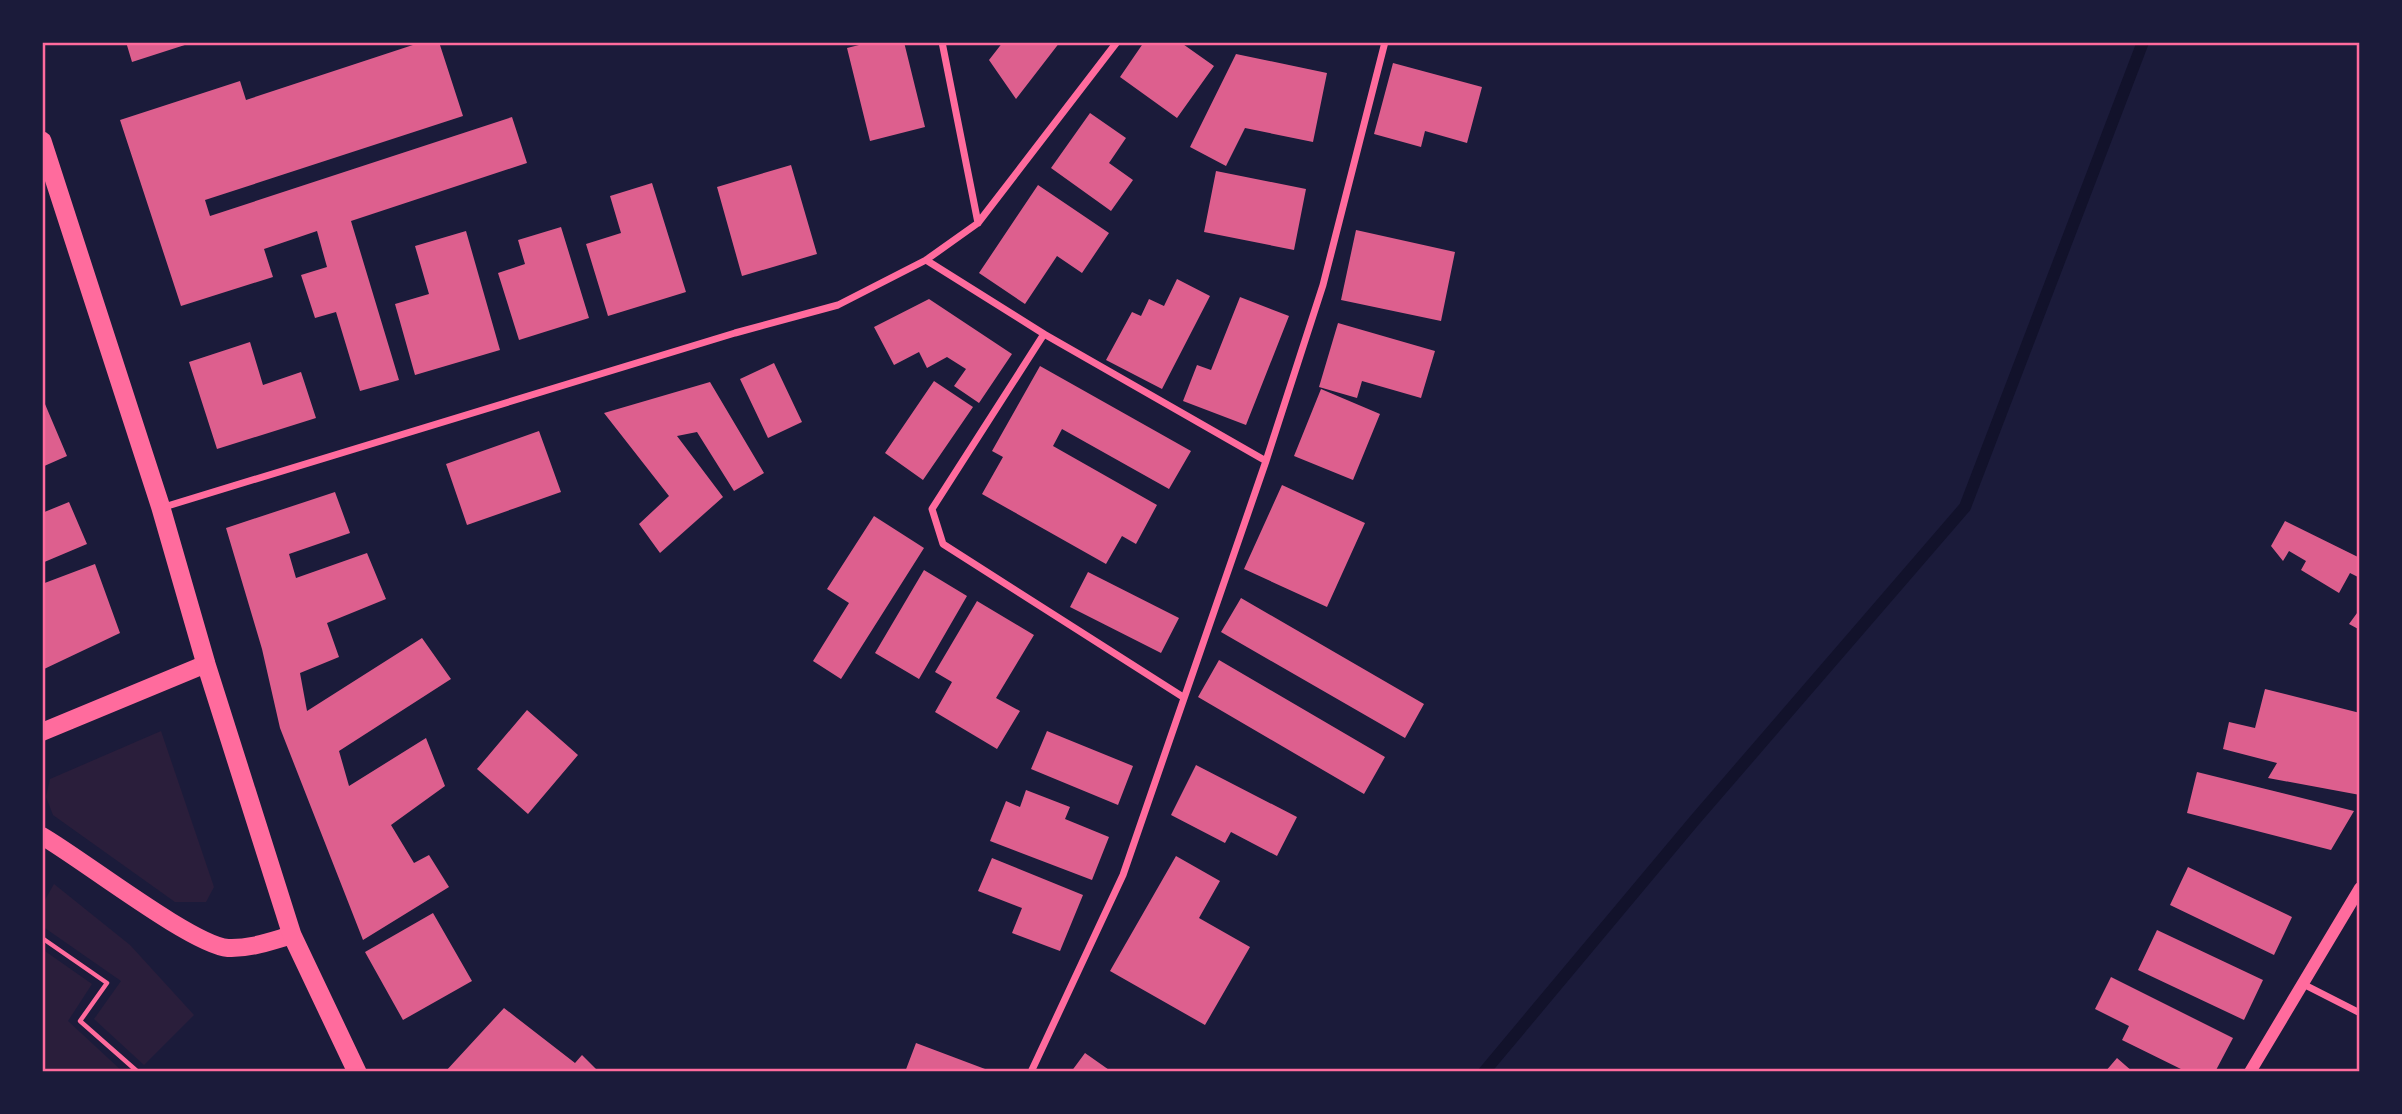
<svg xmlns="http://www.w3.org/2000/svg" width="2402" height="1114" viewBox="0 0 2402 1114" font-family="'Noto Sans',sans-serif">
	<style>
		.green { fill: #2a1e3b }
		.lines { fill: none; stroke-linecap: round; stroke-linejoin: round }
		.stream { stroke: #12122b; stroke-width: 12 }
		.building { fill: #dd5f8e }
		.path { stroke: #ff6b9d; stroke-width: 4.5 }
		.minor { stroke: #ff6b9d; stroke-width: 7 }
		.tertiary { stroke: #ff6b9d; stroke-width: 12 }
		.primary { stroke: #ff6b9d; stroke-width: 18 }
		.trunk { stroke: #ff6b9d; stroke-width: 19 }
		.neatline { fill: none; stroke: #ff6b9d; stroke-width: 2.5 }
	</style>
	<rect width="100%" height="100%" fill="#1b1b3a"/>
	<path class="green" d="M161,731L214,887L206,902H175L53,815L46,797L50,779Z
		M54,884L130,945L194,1015L144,1065L94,1019L121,981L42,926V905Z
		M42,949L92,984L68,1021L123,1072H42Z"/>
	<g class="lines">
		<path class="stream" d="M1484,1072L1694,821L1965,507L2143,42"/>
	</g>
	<path class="building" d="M126,42H191V43L132,62Z
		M422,42H439L463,116L205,200L210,216L512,117L527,163L351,221L399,380L360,391L336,312L315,318L301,275L327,267L317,231L264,249L273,277L181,306L120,120L240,81L246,100Z
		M871,42H904L925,127L870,141L847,48Z
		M1003,42H1060L1016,99L989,60Z
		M1144,42H1180L1214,66L1177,118L1120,77Z
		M1236,54L1327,73L1313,142L1245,128L1226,166L1190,147Z
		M1393,63L1482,87L1467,143L1425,131L1421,147L1374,134Z
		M1090,113L1126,138L1109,163L1133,180L1111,211L1051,168Z
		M791,165L817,254L742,276L717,187Z
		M1216,171L1306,189L1294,250L1204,232Z
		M652,183L686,292L608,316L586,244L621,233L610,196Z
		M1038,185L1109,233L1082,273L1057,256L1025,304L979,273Z
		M561,227L589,318L519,340L498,273L525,264L518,240Z
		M1356,230L1455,252L1441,321L1341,300Z
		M466,231L500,350L415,375L395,304L429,294L415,246Z
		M1177,279L1210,296L1162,389L1106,360L1132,312L1141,316L1149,299L1164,306Z
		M1240,297L1289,316L1246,425L1183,401L1197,365L1211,370Z
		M929,299L1012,354L979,403L954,386L966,369L947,357L927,368L919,352L894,365L874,327Z
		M1338,323L1435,351L1421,398L1362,381L1357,398L1319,387Z
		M250,342L263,385L301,372L316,418L217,449L189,362Z
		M774,363L802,422L768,438L740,379Z
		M1040,366L1191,451L1169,489L1062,429L1053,446L1157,505L1136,544L1122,536L1106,564L982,494L1003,457L992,451Z
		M934,381L973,407L923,480L885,453Z
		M710,382L764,473L734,491L697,432L677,436L723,497L660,553L639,524L669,496L604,413Z
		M1321,389L1380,414L1353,480L1294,456Z
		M42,397L67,456L42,467Z
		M539,431L561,492L467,525L446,464Z
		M1282,485L1365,523L1327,607L1244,569Z
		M335,492L350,533L289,554L296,578L367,553L386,599L327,623L339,657L300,673L307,711L422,638L451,679L339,751L349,786L426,738L445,786L391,825L414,863L429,855L449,887L363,940L280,728L262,649L226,528Z
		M69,502L87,544L42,563V513Z
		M874,516L924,548L841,679L813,661L849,603L827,589Z
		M2285,521L2360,558V578L2350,573L2339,593L2301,570L2306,561L2289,551L2283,561L2271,546Z
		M95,564L120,633L42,670V584Z
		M924,570L967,596L919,679L875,653Z
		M1088,572L1179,618L1161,653L1070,607Z
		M1241,598L1424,704L1405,738L1221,632Z
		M977,601L1034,635L996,698L1020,711L997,749L935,712L952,682L935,672Z
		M2360,609V630L2349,624Z
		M1219,660L1385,757L1364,794L1198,697Z
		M2265,689L2360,713V795L2268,778L2277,763L2223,749L2229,722L2255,728Z
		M527,710L578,755L528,814L477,769Z
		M1047,731L1133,766L1118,805L1031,769Z
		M1196,765L1297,817L1277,856L1231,832L1225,843L1171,815Z
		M2197,772L2354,811L2331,850L2187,813Z
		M1026,790L1070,807L1065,819L1109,837L1092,880L990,841L1006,801L1020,807Z
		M1176,856L1220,881L1199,918L1250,947L1205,1025L1110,971Z
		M992,858L1083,895L1060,951L1012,933L1022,908L978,891Z
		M2188,867L2292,917L2274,955L2170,905Z
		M433,913L472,981L403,1020L365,952Z
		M2157,930L2263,980L2244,1020L2138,970Z
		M2111,977L2233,1038L2215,1072H2187L2122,1040L2129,1026L2095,1009Z
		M504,1008L575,1063L582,1055L599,1072H445Z
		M916,1043L993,1072H905Z
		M1085,1053L1112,1072H1071Z
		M2117,1058L2133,1072H2105Z"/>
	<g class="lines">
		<path class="path" d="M42,938L107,983L80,1021L138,1072"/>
		<path class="minor" d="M942,42L978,223
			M926,260L1044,334L1266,461
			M1044,334L932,509L943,544L1183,697
			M164,507L735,333L838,305L926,260L978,223L1117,42
			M2303,984L2360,1013
			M1031,1072L1123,875L1266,461L1323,285L1385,42"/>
		<path class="tertiary" d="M2250,1072L2360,888"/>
		<path class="primary" d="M42,732L206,664
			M42,836C82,859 192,945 228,948C250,949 271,941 292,935"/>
		<path class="trunk" d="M42,141L161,508L206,664L292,935L357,1072"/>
	</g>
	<rect width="2402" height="1114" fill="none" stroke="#1b1b3a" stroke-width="88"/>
	<rect x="44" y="44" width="2314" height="1026" class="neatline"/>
</svg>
